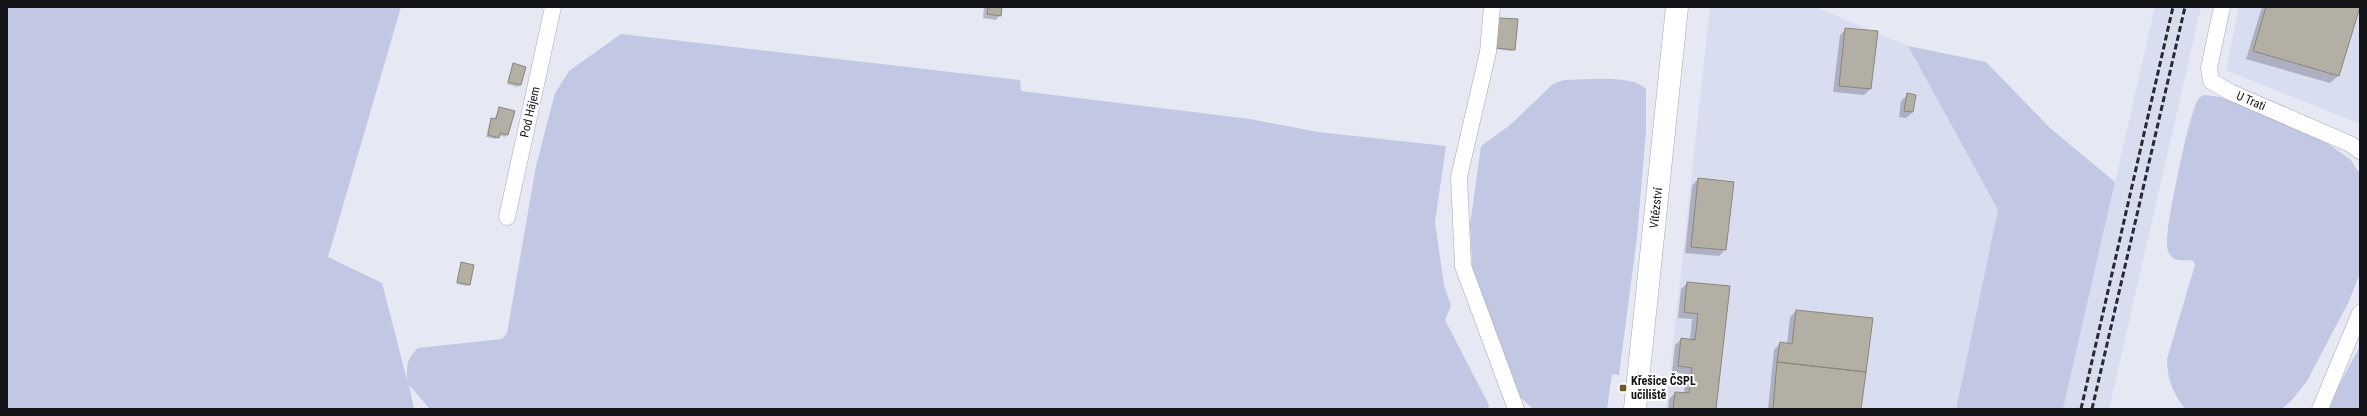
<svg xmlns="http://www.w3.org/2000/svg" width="2367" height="416" viewBox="0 0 2367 416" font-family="'Roboto Condensed',sans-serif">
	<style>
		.built { fill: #d9ddf0 }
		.green { fill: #c2c8e4 }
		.shadow { fill: #0003 }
		.building { fill: #b4afa4; stroke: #8b867c }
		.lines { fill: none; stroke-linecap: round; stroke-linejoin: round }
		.minor-casing { stroke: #a6a8b3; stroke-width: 17 }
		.secondary-casing { stroke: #a6a8b3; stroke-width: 23 }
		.minor { stroke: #fff; stroke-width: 16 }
		.secondary { stroke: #fff; stroke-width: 22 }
		.rail { stroke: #282a2e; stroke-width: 3; stroke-dasharray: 6 3; stroke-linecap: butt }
		.poi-dot { fill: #6e5a29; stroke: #fff; stroke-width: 1.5 }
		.labels { text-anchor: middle; stroke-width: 4; stroke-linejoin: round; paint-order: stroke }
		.street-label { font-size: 12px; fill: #131418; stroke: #fff }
		.poi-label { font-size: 12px; font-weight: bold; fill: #131418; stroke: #fff; text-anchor: start }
	</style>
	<rect width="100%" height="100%" fill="#e6e8f4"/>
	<path class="built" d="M1710,7H1815L1908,46L1998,210L1956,409H1666Z
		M2155,7H2201L2109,409H2063Z
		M2239,7H2360V124L2226,70Z"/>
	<path class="green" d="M7,7H401L328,257L382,283L407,380C407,364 406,360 418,348L502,339L507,333L536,166L555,93L569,71L621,34L1020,80L1021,91L1250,119L1318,132L1446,146L1435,222L1444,285L1451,306L1445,320L1489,405L1488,409H430L409,385L414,409H7Z
		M1908,46L1986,62L2051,129L2115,182L2063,409H1956L1998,210Z
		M1564,80C1585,80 1631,74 1646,89V131L1637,237L1619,375L1612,374L1607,409L1532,408L1516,393L1473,281L1470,225L1481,146L1510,125L1553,84Z
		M2204,95L2229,98L2305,128L2350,159L2360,174V273L2349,301L2307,381L2292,400L2282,409H2185C2173,394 2167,378 2167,359L2195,265L2193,261C2186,259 2176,263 2171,256C2165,249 2167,238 2168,229C2170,211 2190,108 2199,98C2200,97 2202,96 2204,95Z
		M2360,346V409H2326Z"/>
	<path class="shadow" d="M984,7H1001L1000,15L996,20L983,18Z
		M2262,7H2359L2338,76L2330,83L2246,59Z
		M1517,20L1514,49L1512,51L1494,49Z
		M1846,29L1870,89L1864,95L1833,92L1840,35Z
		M513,65L520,85L518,87L507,84Z
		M1908,94L1913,112L1906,118L1899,117L1901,101Z
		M499,108L507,135L505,137L498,135L496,139L486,137L490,121L494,120Z
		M1698,179L1732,183L1725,250L1719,256L1685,253L1692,186Z
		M462,263L469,284L467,286L456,284Z
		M1687,283L1729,287L1716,409H1668L1669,399L1675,393L1684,394L1686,374L1672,372L1675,345L1681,339L1690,340L1692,319L1678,318L1681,289Z
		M1796,311L1860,409H1768L1774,350L1780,343L1787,344L1790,317Z"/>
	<path class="building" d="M988,7H1002L1001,16L987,14Z
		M2266,7H2360L2339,76L2253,51Z
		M1499,18L1518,19L1515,50L1496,48Z
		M1845,28L1878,31L1871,89L1839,86Z
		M513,63L526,67L521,85L508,82Z
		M1907,93L1916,95L1913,112L1904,111Z
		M499,107L515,111L508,135L500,133L499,138L488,135L491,118L496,119Z
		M1698,178L1734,182L1726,250L1691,247Z
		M461,262L474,265L470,285L457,282Z
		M1687,282L1730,286L1716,409H1673L1675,392L1689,393L1692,368L1678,366L1681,338L1695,340L1698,314L1684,312Z
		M1796,310L1873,318L1866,372L1777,362L1780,342L1792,344Z
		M1777,362L1866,372L1861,409H1773Z"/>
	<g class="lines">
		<defs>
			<path id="minor" d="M1492,7L1488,52L1459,177L1463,266L1516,409
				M2222,7L2209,68L2211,81L2230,92L2350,144L2360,151
				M507,217L553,7
				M2320,409L2360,313"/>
			<path id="secondary" d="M1635,409L1677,7"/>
		</defs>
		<use href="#minor" class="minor-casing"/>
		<use href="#secondary" class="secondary-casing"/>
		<use href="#minor" class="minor"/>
		<use href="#secondary" class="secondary"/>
		<path class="rail" d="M2081,409L2173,7
			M2092,409L2185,7"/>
	</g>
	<rect class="poi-dot" x="1619" y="384" width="8" height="8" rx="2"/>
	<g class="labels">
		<g class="street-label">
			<text transform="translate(2251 101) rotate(23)" y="4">U Trati</text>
			<text transform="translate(530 112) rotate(-77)" y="4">Pod Hájem</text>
			<text transform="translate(1656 208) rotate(-84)" y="4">Vítězství</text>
		</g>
		<g class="poi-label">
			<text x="1631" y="385">Křešice ČSPL<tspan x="1631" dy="14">učiliště</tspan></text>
		</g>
	</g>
	<rect width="2367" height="416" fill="none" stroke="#131418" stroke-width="16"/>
</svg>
